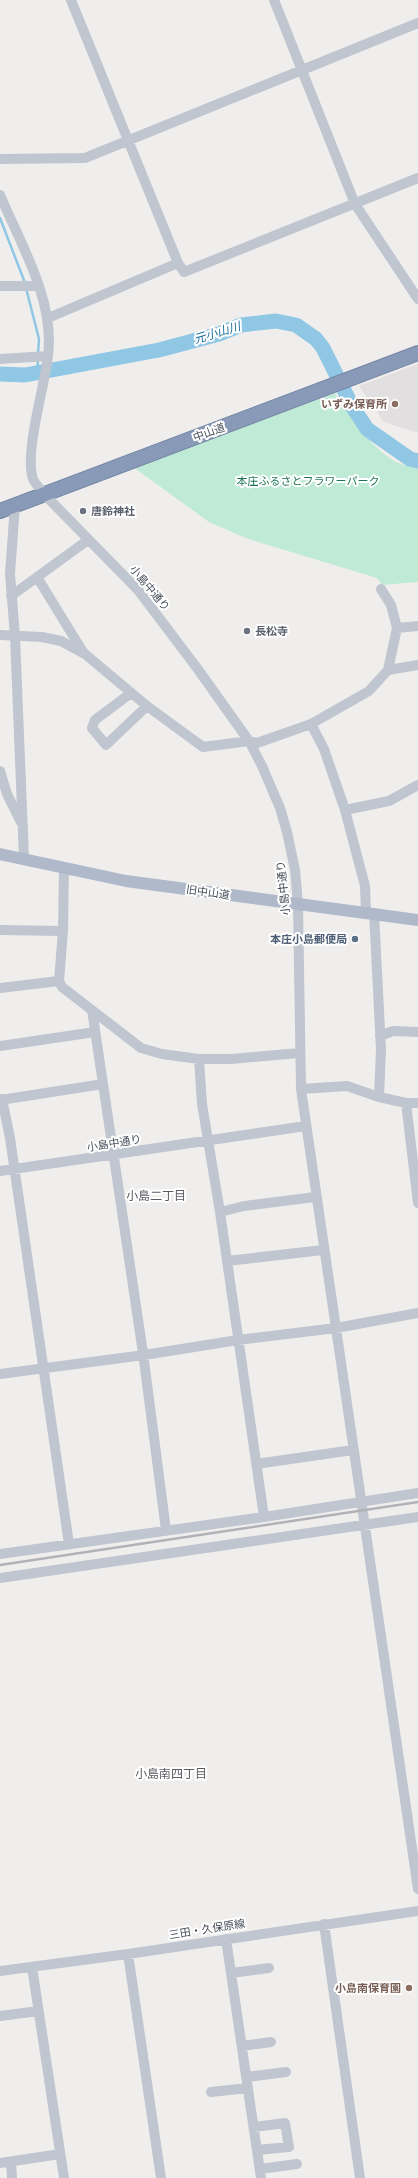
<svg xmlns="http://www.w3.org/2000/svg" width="418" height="2178" viewBox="0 0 418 2178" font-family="Raleway,'Noto Sans JP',sans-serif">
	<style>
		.education { fill: #e1dfdf }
		.green { fill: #bfebd6 }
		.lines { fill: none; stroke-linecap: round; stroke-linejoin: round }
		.stream { stroke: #8fc7e4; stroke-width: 2.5 }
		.river { stroke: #8fc7e4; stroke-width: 15 }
		.highway-casing { stroke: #7485a4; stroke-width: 16 }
		.minor { stroke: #bfc6cf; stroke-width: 10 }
		.major { stroke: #afb9ca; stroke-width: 12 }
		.highway { stroke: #899ab9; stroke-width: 14 }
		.rail { stroke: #b0b2b7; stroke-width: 2.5 }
		.education-dot { fill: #8d6e63; stroke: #fff; stroke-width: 1.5 }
		.worship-dot { fill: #6b7280; stroke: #fff; stroke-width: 1.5 }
		.service-dot { fill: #5c6f8a; stroke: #fff; stroke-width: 1.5 }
		.labels { text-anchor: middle; stroke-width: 4; stroke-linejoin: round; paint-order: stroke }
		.education-label { font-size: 11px; font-weight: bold; fill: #785e54; stroke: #fff; text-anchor: end }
		.street-label { font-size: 11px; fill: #474e59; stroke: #fff }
		.park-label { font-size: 11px; fill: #1e7555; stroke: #fff }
		.worship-label { font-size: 11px; font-weight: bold; fill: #5b616d; stroke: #fff; text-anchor: start }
		.service-label { font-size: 11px; font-weight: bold; fill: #4e5e75; stroke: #fff; text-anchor: end }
		.water-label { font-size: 12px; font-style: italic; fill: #176e9c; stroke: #fff }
		.neighbourhood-label { font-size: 12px; fill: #5b5d62; stroke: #fff }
	</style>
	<rect width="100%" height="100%" fill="#f0eeed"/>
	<path class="education" d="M418,364V433L384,422L359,386Z"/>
	<path class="green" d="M335,393C351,418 369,445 394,461C401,465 411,466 418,468V582L382,585L377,578L248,539L209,522L133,467Z"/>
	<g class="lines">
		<path class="stream" d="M0,218L25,283
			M26,288L39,339L38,354
			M37,373L38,359"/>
		<path class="river" d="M0,374L25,375L159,350L219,334L241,325L276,321L296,325L316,339L323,348L352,406L367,429L410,459L418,461"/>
		<defs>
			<path id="highway" d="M0,511L418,353"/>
		</defs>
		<use href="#highway" class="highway-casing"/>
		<path class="minor" d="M71,0L178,263L184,272L418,178
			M274,0L355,204L418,299
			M0,159L85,158L418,23
			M0,195C21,245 55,300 48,356C45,385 24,453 33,479C35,484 41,489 44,494L138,590L197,668L249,741L262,766L280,808L287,832L295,870L298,904L301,1089L418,1889
			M0,286H38
			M48,318L178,263
			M0,359L48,356
			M15,505L10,574L15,636L24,858
			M37,577L83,652
			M11,596L88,540
			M397,628L418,626
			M0,635L42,637L61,641L85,654L147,706L203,747L249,741L257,743L311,724L369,691L388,670L397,628L391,605L381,589
			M388,670L418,665
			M131,693L95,720L92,728L106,745L147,706
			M311,724L324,749L345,810L365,886L366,912
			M0,771L7,794L21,822
			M345,810L389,801L418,785
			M64,868L63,931L59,981L62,987L141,1048L162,1054L199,1059H231L299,1053
			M374,913L381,1049L379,1097
			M0,930L63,931
			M0,988L59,981
			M92,1010L143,1353L166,1530
			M380,1036L393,1031L418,1032
			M0,1046L95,1032
			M199,1059L202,1104L220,1212L264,1517
			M301,1089L347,1086L379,1097L406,1103H418
			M2,1099L10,1138L69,1544
			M0,1100L103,1084
			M406,1103L418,1203
			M0,1171L306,1126
			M220,1212L244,1206L315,1197
			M227,1261L323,1250
			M0,1374L144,1355L238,1340L336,1328L418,1313
			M256,1464L353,1450
			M0,1554L264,1517L418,1493
			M0,1578L418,1517
			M324,1924L360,2178
			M226,1939L261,2178
			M128,1954L161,2178
			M32,1967L64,2178
			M0,1971L128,1954L418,1911
			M231,1973L269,1968
			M0,2016L38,2011
			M242,2046L271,2042
			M247,2077L286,2072
			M211,2092L248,2088
			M254,2127L285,2123L289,2147L257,2150
			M11,2162L12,2178
			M0,2163L60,2154
			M260,2169L297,2164"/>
		<path class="major" d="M0,854L126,881L418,920"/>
		<use href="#highway" class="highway"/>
		<path class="rail" d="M0,1565L418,1502"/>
	</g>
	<g class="education-dot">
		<circle cx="395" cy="404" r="4"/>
		<circle cx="409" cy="1988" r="4"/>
	</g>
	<g class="worship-dot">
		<circle cx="83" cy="511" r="4"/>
		<circle cx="247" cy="631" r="4"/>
	</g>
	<circle class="service-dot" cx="355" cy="939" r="4"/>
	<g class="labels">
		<g class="education-label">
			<text x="387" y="408">いずみ保育所</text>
			<text x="401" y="1992">小島南保育園</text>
		</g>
		<g class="street-label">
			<text transform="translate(209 432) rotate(-20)" y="4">中山道</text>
			<text transform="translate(150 588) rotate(50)" y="4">小島中通り</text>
			<text transform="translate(283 888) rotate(-96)" y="4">小島中通り</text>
			<text transform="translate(208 892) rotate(8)" y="4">旧中山道</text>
			<text transform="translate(114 1143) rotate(-9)" y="4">小島中通り</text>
			<text transform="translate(207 1929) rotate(-9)" y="4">三田・久保原線</text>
		</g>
		<g class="park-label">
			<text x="308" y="485">本庄ふるさとフラワーパーク</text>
		</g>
		<g class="worship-label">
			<text x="91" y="515">唐鈴神社</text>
			<text x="255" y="635">長松寺</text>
		</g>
		<g class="service-label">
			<text x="347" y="943">本庄小島郵便局</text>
		</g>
		<g class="water-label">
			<text transform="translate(217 333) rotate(-17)" y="4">元小山川</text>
		</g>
		<g class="neighbourhood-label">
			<text x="156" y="1200">小島二丁目</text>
			<text x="171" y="1778">小島南四丁目</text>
		</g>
	</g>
</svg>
